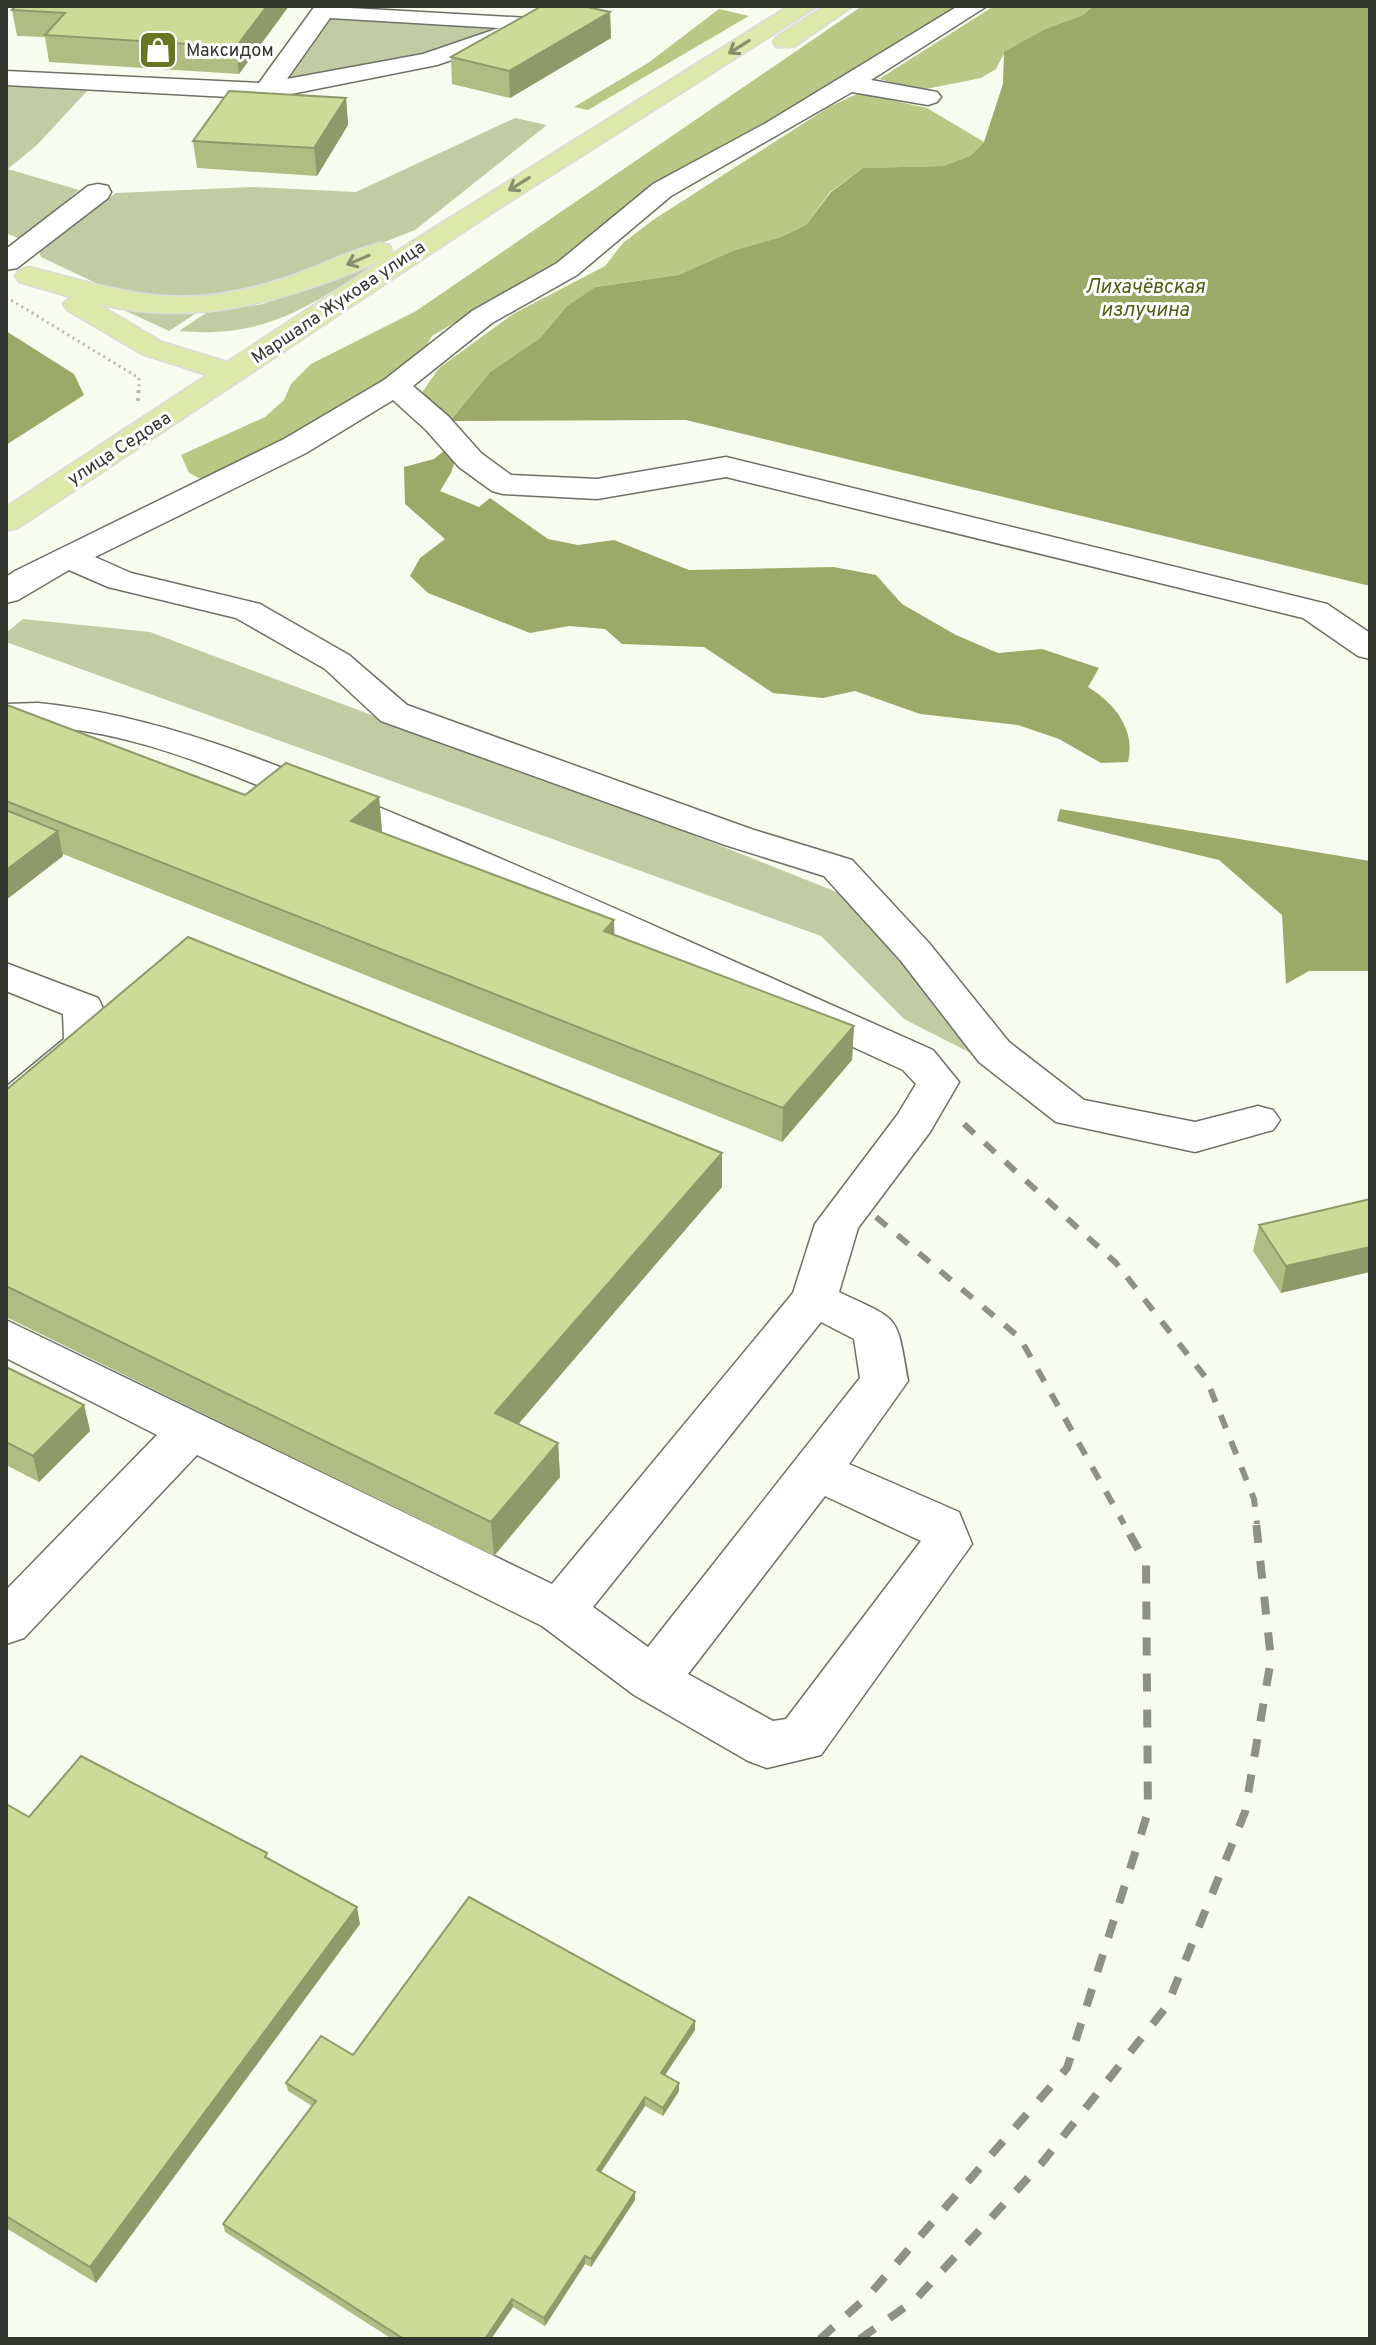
<svg xmlns="http://www.w3.org/2000/svg" width="1376" height="2345" viewBox="0 0 1376 2345" font-family="Overpass,sans-serif">
	<style>
		.green { fill: #c2cca4 }
		.forest { fill: #b9c885 }
		.water { fill: #9baa68 }
		.lines { fill: none; stroke-linecap: round; stroke-linejoin: round }
		.minor-casing { stroke: #6e7165; stroke-width: 3 }
		.major-casing { stroke: #dadbda; stroke-width: 3 }
		.path-far1 { stroke: #b7baaf; stroke-width: 3; stroke-dasharray: 2 4; stroke-linecap: butt }
		.path { stroke: #b7baaf; stroke-width: 4; stroke-dasharray: 3 5; stroke-linecap: butt }
		.minor { fill: #fff; fill-rule: evenodd }
		.major { fill: #dce9aa; fill-rule: evenodd }
		.rail-far1 { stroke: #8e9188; stroke-width: 6; stroke-dasharray: 14 14; stroke-linecap: butt }
		.rail { stroke: #8e9188; stroke-width: 8; stroke-dasharray: 18 18; stroke-linecap: butt }
		.wall { fill: #afbd83 }
		.shaded-wall { fill: #8f9a6a }
		.building { fill: #ccdc98; stroke: #8f9a6a; stroke-width: 2 }
		.oneway { stroke: #888f6c }
		.labels { text-anchor: middle; stroke-width: 6; stroke-linejoin: round; paint-order: stroke }
		.far-poi-label { font-size: 18px; fill: #33352f; stroke: #fff; text-anchor: start }
		.far-street-label { font-size: 18px; fill: #33352f; stroke: #fff }
		.far-water-label { font-size: 20px; font-style: italic; fill: #525e15; stroke: #fff }
	</style>
	<rect width="100%" height="100%" fill="#f8fcee"/>
	<path class="green" d="M331,16L508,26L413,58L291,80L289,78Z
		M6,84L87,91L38,144L8,169L79,190L20,239L6,233Z
		M515,118L547,125L415,230L247,296L145,298L100,285L41,257L39,250L116,193L253,187L356,192Z
		M382,260C311,305 267,339 179,331L206,313L263,304Z
		M115,306L195,314L169,331Z
		M23,619L150,632L711,842L849,897L992,1064L904,1019L821,936L6,642V633Z"/>
	<path class="forest" d="M862,6H957L840,81L647,188L556,263L432,336L418,360L378,387L207,482L189,473L181,455L265,417L284,400L291,384L311,364L416,311Z
		M994,6H1093L1083,15L1045,29L1005,52L996,69L981,78L921,90L879,79Z
		M719,9L749,16L588,110L574,107L648,63Z
		M859,93L927,108L984,142L970,156L943,166L863,168L830,192L806,225L781,237L735,250L678,275L595,287L567,306L540,338L490,372L450,421L421,394L439,368L513,314L605,266L623,243L653,220L829,107Z"/>
	<path class="water" d="M1093,6H1370V586L686,420L450,421L490,372L540,338L567,306L595,287L678,275L735,250L781,237L806,225L831,192L863,168L943,166L970,156L984,142L1003,84L1004,52L1045,29L1083,15Z
		M6,331L74,374L84,395L6,445Z
		M446,449L458,451L451,473L440,491L479,507L490,498L548,539L578,545L614,540L689,570L834,567L876,575L902,604L956,635L998,653L1042,649L1099,668L1088,687C1114,703 1136,729 1128,762L1101,763L1059,739L1018,725L920,714L855,691L823,698L773,693L704,647L622,644L605,629L569,626L530,633L428,593L410,576L420,558L445,539L405,504L404,467L434,459Z
		M1060,809L1370,861V971H1309L1286,984L1282,915L1219,860L1057,821Z"/>
	<g class="lines">
		<defs>
			<path id="minor" d="M315,6L529,18L556,6H587L546,28L437,65L266,99L6,85V71L259,83ZM330,18L499,28L423,54L287,79Z
				M958,6H987L871,80L937,92L941,97L937,102L928,105L852,92L671,196L577,275L492,323L413,386L448,416L481,453L511,475L597,479L726,457L1327,604L1370,633V659L1358,656L1303,618L726,477L597,499L503,494L492,491L459,467L426,430L393,400L306,453L95,557L131,573L260,604L349,655L407,705L751,829L852,860L929,943L1009,1042L1084,1100L1195,1122L1258,1106L1273,1110L1280,1120L1273,1130L1195,1152L1056,1122L979,1062L901,961L824,876L725,845L381,721L325,669L236,618L108,587L69,570L18,600L6,603V577L15,571L284,439L384,380L472,311L557,263L653,184L766,123Z
				M98,184L108,186L111,192L108,198L17,268L6,270V249L88,186Z
				M38,703C168,716 292,771 412,821C587,894 759,973 933,1050L959,1082L930,1132L858,1228L839,1292C901,1322 896,1312 908,1381L849,1464L959,1512L972,1544L821,1755L767,1768L748,1761L634,1695L542,1626L197,1455L24,1638L6,1644V1590L157,1435L6,1358V1320L552,1584L793,1293L815,1224L898,1114L916,1084L903,1070C713,983 524,893 329,815C227,773 119,721 6,726V704ZM821,1322L854,1339L860,1378L648,1647L593,1607ZM825,1496L921,1541L786,1719L773,1721L688,1674Z
				M6,963L98,998C107,1012 109,1038 100,1053L21,1120L6,1124V1087L64,1039L63,1014L6,991Z"/>
			<path id="major" d="M789,6H818L492,213L18,528L6,531V507L207,375L142,354L67,310L63,304L71,297L19,282L15,276L19,270L29,267C128,292 179,313 282,279C315,269 347,251 380,243L390,245L392,254ZM383,260L227,362L162,342L98,304C198,329 291,299 383,260Z
				M825,6H853L794,47H776L773,42L776,37Z"/>
		</defs>
		<use href="#minor" class="minor-casing"/>
		<use href="#major" class="major-casing"/>
		<path class="path-far1" d="M6,297L139,378V387"/>
		<path class="path" d="M138,401L139,385"/>
		<use href="#minor" class="minor"/>
		<use href="#major" class="major"/>
		<path class="rail-far1" d="M964,1124L1116,1263L1206,1378L1254,1499L1257,1524
			M876,1217L1020,1338L1124,1524"/>
		<path class="rail" d="M820,2339L869,2295L1067,2068L1148,1812L1146,1563L1123,1522
			M860,2339L915,2300L1041,2164L1167,2006L1245,1812L1271,1659L1256,1522"/>
	</g>
	<path class="wall" d="M16,6H289L239,74L49,62L45,37L17,36L12,10Z
		M610,12L611,38L510,98L452,84L451,57Z
		M346,98L348,125L317,176L197,168L193,141Z
		M6,706L245,795L379,797L382,831L380,832L615,935L854,1026L852,1060L782,1142L63,854V856L6,900Z
		M6,1090L722,1187L518,1424L558,1443L560,1477L494,1556L6,1317Z
		M1370,1199L1281,1293L1253,1251L1259,1225Z
		M6,1367L84,1405L90,1431L39,1482L6,1465Z
		M6,1804L29,1817L268,1859L360,1924L96,2283L6,2228Z
		M695,2030L665,2075L679,2083V2091L663,2116L645,2106L601,2172L635,2192V2200L591,2267L585,2264L545,2326L513,2307L491,2339H392L225,2232L223,2224L312,2106L288,2091L286,2083L353,2055Z"/>
	<path class="shaded-wall" d="M267,6H289L239,74L236,47Z
		M610,12L611,38L510,98L509,71Z
		M346,98L348,125L317,176L314,148Z
		M379,797L382,831L354,855L351,821Z
		M58,831L63,856L6,900V870Z
		M614,920L615,954L604,931Z
		M854,1026L852,1060L782,1142L783,1108Z
		M722,1153V1187L498,1448L495,1413Z
		M1370,1247V1272L1281,1293L1286,1266Z
		M84,1405L90,1431L39,1482L33,1456Z
		M558,1443L560,1477L494,1556L491,1522Z
		M357,1907L360,1924L96,2283L90,2267Z
		M695,2021V2030L661,2081V2073Z
		M679,2083V2091L663,2116V2108Z
		M645,2097V2106L597,2178V2170Z
		M635,2192V2200L591,2267V2259Z
		M585,2256V2264L545,2326L544,2318Z
		M512,2299L513,2307L491,2339H485Z"/>
	<path class="building" d="M16,6H267L236,47L45,35L65,13L12,10Z
		M542,6H583L610,12L509,71L451,57Z
		M229,91L346,98L314,148L193,141Z
		M7,705L245,795L286,763L379,797L351,821L614,920L604,931L854,1026L783,1108L6,801Z
		M6,810L58,831L6,870Z
		M188,937L722,1153L495,1413L558,1443L491,1522L6,1286V1090Z
		M1370,1199V1247L1286,1266L1259,1225Z
		M6,1367L84,1405L33,1456L6,1442Z
		M81,1756L267,1853L265,1857L357,1907L90,2267L6,2216V1804L29,1817Z
		M469,1897L695,2021L661,2073L679,2083L663,2108L645,2097L597,2170L635,2192L591,2259L585,2256L544,2318L512,2299L485,2339H404L223,2224L316,2101L286,2083L321,2036L353,2055Z"/>
	<defs><path id="oneway-shaft" d="M-6 0H5M1.5-3L5.5 0L1.5 3" fill="none" stroke-width="1.6" stroke-linecap="round" stroke-linejoin="round" transform="scale(2)"/></defs>
	<g class="oneway">
		<use href="#oneway-shaft" transform="translate(739 47) rotate(148)"/>
		<use href="#oneway-shaft" transform="translate(519 184) rotate(148)"/>
		<use href="#oneway-shaft" transform="translate(358 260) rotate(157)"/>
	</g>
	<defs>
		<symbol id="shop-square" viewBox="-11 -11 22 22"><rect x="-9" y="-9" width="18" height="18" rx="4" fill="#677622" stroke="#fff"/><path d="M-5-2.5h2.3a2.7 3.5 0 0 1 5.4 0H5L5.5 6h-11ZM-1.5-2.5h3a1.5 2.3 0 0 0-3 0Z" fill="#fff"/></symbol>
	</defs>
	<g fill-rule="evenodd">
		<use href="#shop-square" x="136" y="28" width="44" height="44"/>
	</g>
	<g class="labels">
		<g class="far-poi-label">
			<text x="186" y="56">Максидом</text>
		</g>
		<g class="far-street-label">
			<text transform="translate(338 302) rotate(-34)" y="6">Маршала Жукова улица</text>
			<text transform="translate(119 448) rotate(-33)" y="6">улица Седова</text>
		</g>
		<g class="far-water-label">
			<text x="1145" y="293">Лихачёвская<tspan x="1145" dy="23">излучина</tspan></text>
		</g>
	</g>
	<rect width="1376" height="2345" fill="none" stroke="#33352f" stroke-width="16"/>
</svg>
